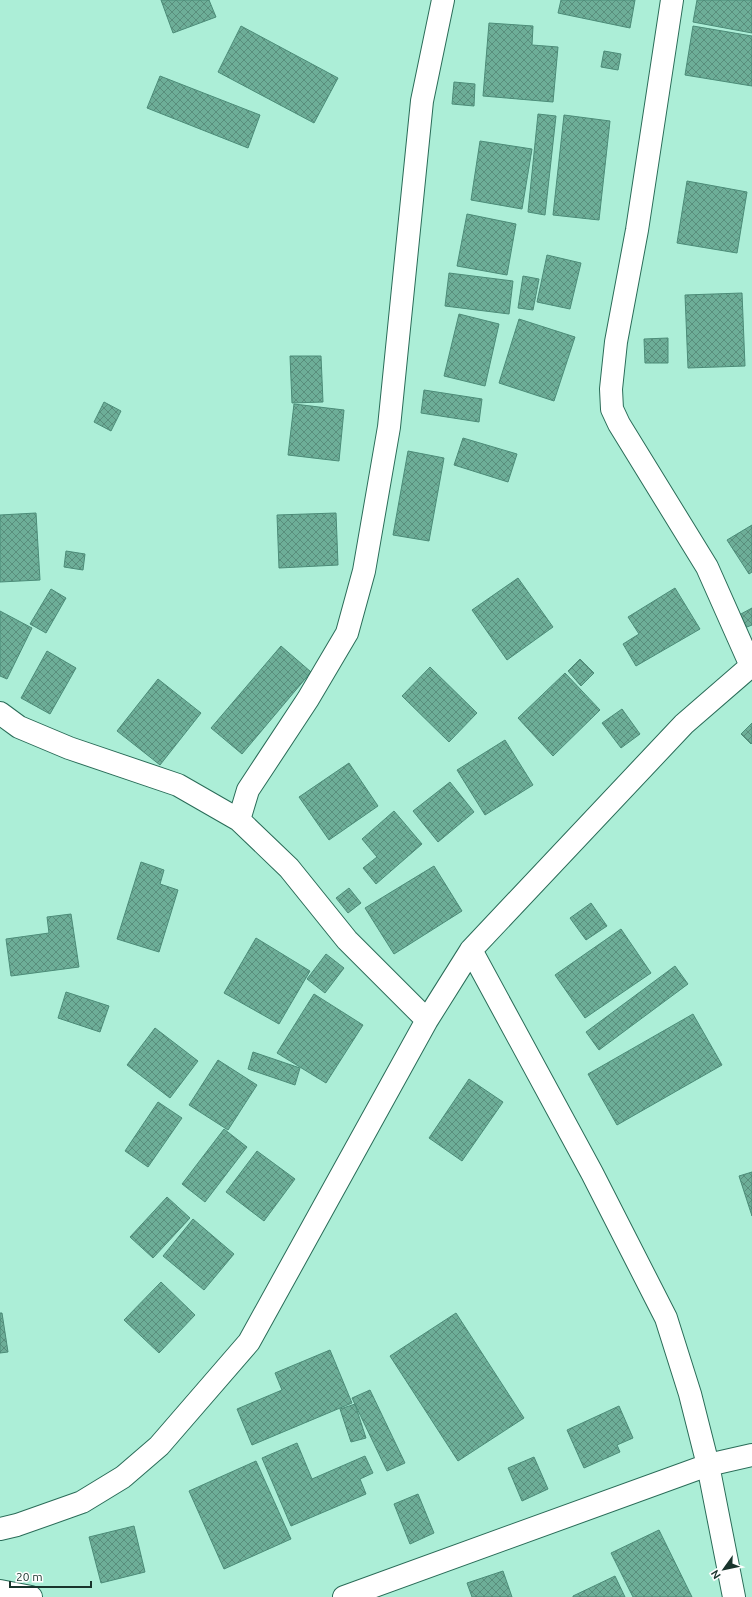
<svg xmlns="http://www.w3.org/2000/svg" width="752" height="1597" viewBox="0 0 752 1597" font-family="Ubuntu,sans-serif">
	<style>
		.building { fill: url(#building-cross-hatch); stroke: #4c8c78 }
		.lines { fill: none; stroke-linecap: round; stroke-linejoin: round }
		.minor-casing { stroke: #2a6c58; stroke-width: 24 }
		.minor { stroke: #fff; stroke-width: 22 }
	</style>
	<defs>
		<pattern id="building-cross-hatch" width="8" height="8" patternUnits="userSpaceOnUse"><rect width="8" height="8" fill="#6dae98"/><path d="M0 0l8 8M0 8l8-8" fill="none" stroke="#598e7c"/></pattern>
	</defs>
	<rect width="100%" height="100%" fill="#aceed7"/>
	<path class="building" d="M161,0H209L216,17L173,33Z
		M561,0H635L630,28L558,13Z
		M697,0H752V33L693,22Z
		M489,23L533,26L532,45L558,47L553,102L483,96Z
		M241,26L338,78L314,123L218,72Z
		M693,26L752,36V86L685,75Z
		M604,51L621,54L618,70L601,67Z
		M160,76L260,115L248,148L147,108Z
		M454,82L475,84L474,106L452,104Z
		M538,114L556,116L545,215L528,212Z
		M564,115L610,121L599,220L553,215Z
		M480,141L532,149L522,209L471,200Z
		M687,181L747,192L737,253L677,243Z
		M467,214L516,224L507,275L457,266Z
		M547,255L581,263L570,309L537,302Z
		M449,273L513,281L509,314L445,306Z
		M523,276L539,279L533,310L518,308Z
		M742,293L745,366L688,368L685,295Z
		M459,314L499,324L485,386L444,376Z
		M519,319L575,337L554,401L499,383Z
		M668,338V363H645L644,339Z
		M290,356H321L323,402L292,403Z
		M424,390L482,399L479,422L421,413Z
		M104,402L121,411L111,431L94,422Z
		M294,404L344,410L339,461L288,455Z
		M463,438L517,454L508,482L454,465Z
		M408,451L444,458L429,541L393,535Z
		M36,513L40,580L0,582V515Z
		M336,513L338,565L279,568L277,515Z
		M752,525V572L749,574L727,540Z
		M66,551L85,554L83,570L64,567Z
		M518,578L553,627L507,660L472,610Z
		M675,588L700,629L636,666L623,644L639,634L628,617Z
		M51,589L66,598L46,633L30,624Z
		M752,608V625L747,627L739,615Z
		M0,611L32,628L7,679L0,676Z
		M281,646L311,672L242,754L211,728Z
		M47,651L76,668L50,714L21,698Z
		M580,659L594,673L581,686L568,671Z
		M430,667L477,713L449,742L402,696Z
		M565,673L600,710L553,756L518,718Z
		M158,679L201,713L160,765L117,731Z
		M622,709L640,734L621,748L602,723Z
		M752,723V743L751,744L741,734Z
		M505,740L533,785L485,815L457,770Z
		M349,763L378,806L329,840L299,797Z
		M450,782L474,812L438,842L413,811Z
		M394,811L422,844L376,884L363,868L377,857L362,839Z
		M141,862L164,870L160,884L178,890L159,952L117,939Z
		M434,866L462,911L394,954L365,908Z
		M349,888L361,903L348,913L336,898Z
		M591,903L607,926L586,940L570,918Z
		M71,914L79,967L11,976L6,939L49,933L47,917Z
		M621,929L651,973L585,1018L555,975Z
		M256,938L310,971L279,1024L224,993Z
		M326,954L344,968L325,993L307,979Z
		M675,966L688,984L599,1050L586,1032Z
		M66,992L109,1006L100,1032L58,1018Z
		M314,994L363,1025L326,1083L277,1053Z
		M693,1014L722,1065L617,1125L588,1074Z
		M155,1028L198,1061L170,1098L127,1065Z
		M253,1052L300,1068L295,1085L248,1069Z
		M218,1060L257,1085L228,1130L189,1105Z
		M469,1079L503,1102L462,1161L429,1138Z
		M158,1102L182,1118L148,1167L125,1151Z
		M224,1129L247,1147L205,1202L182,1184Z
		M257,1151L295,1179L264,1221L226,1192Z
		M752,1172V1216L739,1176Z
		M167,1197L190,1218L153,1258L130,1237Z
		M193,1219L234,1254L204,1290L163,1256Z
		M161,1282L195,1315L159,1353L124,1320Z
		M0,1313H2L8,1352L0,1353Z
		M456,1313L524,1418L458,1461L390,1356Z
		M330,1350L352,1403L252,1445L237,1409L282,1390L275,1373Z
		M370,1390L405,1463L387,1471L352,1398Z
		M355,1404L366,1438L351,1442L340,1409Z
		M619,1406L633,1438L617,1445L620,1452L584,1468L567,1430Z
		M297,1443L312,1479L365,1456L373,1473L360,1479L366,1494L291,1526L262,1458Z
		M534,1457L548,1489L522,1501L508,1468Z
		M256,1461L291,1539L224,1569L189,1491Z
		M418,1494L434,1533L410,1544L394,1504Z
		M134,1526L145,1572L101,1583L89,1537Z
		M659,1530L692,1597H633L611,1553Z
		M503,1571L512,1597H472L467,1583Z
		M615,1576L625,1597H573V1596Z"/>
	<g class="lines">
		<defs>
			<path id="minor" d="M672,0L637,230L616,342L611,389L612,409L619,424L707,567L751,666
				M0,713L19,727L69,748L178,785L239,820L289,868L347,940L427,1020
				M239,820L248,790L308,699L347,633L364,571L389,427L422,101L443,0
				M471,950L592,1173L666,1318L690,1394L708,1465L734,1597
				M0,1529L17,1525L82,1502L123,1477L159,1446L249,1342L427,1020L471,950L684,724L752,665
				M0,1591L31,1597
				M344,1597L708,1465L752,1455"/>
		</defs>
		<use href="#minor" class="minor-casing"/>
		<use href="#minor" class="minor"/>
	</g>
	<g transform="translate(724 1569) rotate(237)" stroke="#fefefe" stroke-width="3" paint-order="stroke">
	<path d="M0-3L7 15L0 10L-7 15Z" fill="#19342c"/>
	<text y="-6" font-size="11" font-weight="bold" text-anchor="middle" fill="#19342c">N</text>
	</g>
	<path d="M10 1581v6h81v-6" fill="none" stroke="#19342c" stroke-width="2"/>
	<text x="16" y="1581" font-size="12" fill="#19342c" stroke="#fefefe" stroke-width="3" paint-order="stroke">20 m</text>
</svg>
